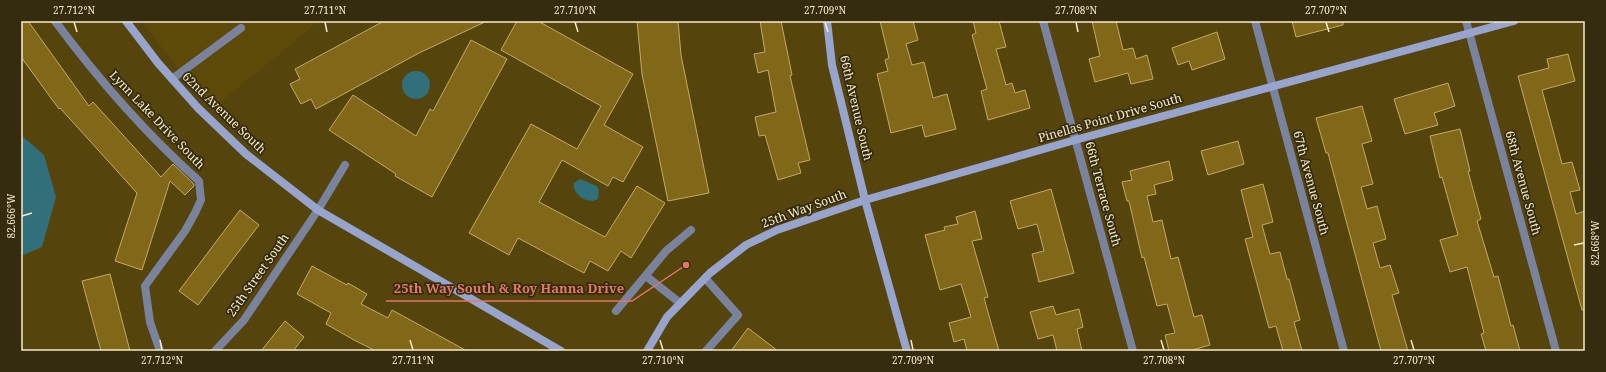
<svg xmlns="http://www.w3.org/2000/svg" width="1606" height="372" viewBox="0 0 1606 372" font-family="'Noto Serif',serif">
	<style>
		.built { fill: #5e4a08 }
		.water { fill: #316f7a }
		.building { fill: #816819; stroke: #c2aa66 }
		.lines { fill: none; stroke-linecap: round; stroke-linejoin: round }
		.lane { stroke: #7a839e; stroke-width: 8 }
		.street { stroke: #7a839e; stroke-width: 8 }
		.secondary { stroke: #97a5ce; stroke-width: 8 }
		.ticks { fill: none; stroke: #f7ebc9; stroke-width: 1.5 }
		.labels { text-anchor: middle; stroke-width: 3.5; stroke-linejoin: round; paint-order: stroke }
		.street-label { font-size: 12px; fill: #f7ebc9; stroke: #352b0e }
		.leader { fill: none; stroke: #e37668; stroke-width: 1.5 }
		.callout-dot { fill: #e37668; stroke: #352b0e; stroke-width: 1.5 }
		.callout-label { font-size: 13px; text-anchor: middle; font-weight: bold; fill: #e37668; stroke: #352b0e; stroke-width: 3.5; stroke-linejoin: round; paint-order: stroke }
		.neatline { fill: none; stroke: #f7ebc9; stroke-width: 1.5 }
		.ticks-label { font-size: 10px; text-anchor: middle; fill: #f7ebc9 }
	</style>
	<rect width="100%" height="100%" fill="#55440c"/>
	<path class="built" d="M141,21H319L221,102L203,100Z"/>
	<path class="water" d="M402 85a14 14 0 1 1 28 0a14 14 0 1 1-28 0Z
		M21,135L44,155L56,197L42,247L21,256Z
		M580,179L597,186L599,190L598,199C588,205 572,195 574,183Z"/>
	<path class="building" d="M21,21H28L89,106L93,102L161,177L173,164L194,184V186L185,195L170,181L142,270L115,261L137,193L60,108L59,109L21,57Z
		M384,21H487L419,53L316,109L311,99L301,104L290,84L300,79L295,69Z
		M517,21H538L633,74L604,125L643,147L623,182L613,177L608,186L562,160L539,202L605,237L637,186L665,203L631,258L621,251L608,271L590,261L584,273L518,238L509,255L469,233L531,124L577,149L601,106L501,50Z
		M637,21H678L681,55L709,193L668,201L642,74Z
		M760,21H781L792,75L790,76L810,160L798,163L801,173L778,180L765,135L759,136L755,117L776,112L768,70L758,73L754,54L765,52Z
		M880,21H913L918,40L906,44L912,65L924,62L933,98L947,94L956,129L925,137L922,125L891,133L877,74L888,71L885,60L889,58Z
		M973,21H999L1006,47L996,49L1006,85L1012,83L1015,93L1025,90L1030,108L988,120L981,91L987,89L972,35L976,33Z
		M1092,21H1116L1123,50L1133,48L1136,59L1147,55L1153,79L1131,84L1128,73L1095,82L1089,59L1100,56Z
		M1292,21H1343V25L1296,37Z
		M1217,32L1225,59L1192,70L1189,61L1178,65L1172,48Z
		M471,40L507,59L432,197L395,176L396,174L329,130L353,95L416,136L430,109L433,111Z
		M1568,54L1575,81L1542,90L1562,164L1572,162L1580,190L1570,192L1576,214L1585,211V310H1582L1518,76L1549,68L1547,59Z
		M1448,83L1455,106L1434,113L1438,125L1405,134L1394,99Z
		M1362,106L1372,141L1362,144L1373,184L1361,187L1367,209L1377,206L1386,239L1373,243L1380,268L1390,265L1399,293L1392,295L1408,351H1381L1328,153H1326L1316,118Z
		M1460,129L1470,171H1468L1481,219L1477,221L1494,277L1498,276L1511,326L1513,325L1520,351H1486L1481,334L1484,333L1467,267L1450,272L1440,240L1458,235L1442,177L1440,178L1430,136Z
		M1238,141L1244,164L1208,175L1201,151Z
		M1169,161L1173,180L1154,185L1156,194L1147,196L1153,222L1162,220L1171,259L1178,257L1194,317L1202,315L1210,345L1189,351H1169L1165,335L1175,333L1167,304L1157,306L1144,257L1142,258L1129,201H1127L1122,182L1132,180L1130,171Z
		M1263,184L1273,222L1262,225L1270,254L1280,252L1287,279H1289L1300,320L1294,322L1302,351H1283L1276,326L1269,328L1245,239L1253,237L1241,190Z
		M1051,189L1074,273L1039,282L1032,254L1044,251L1037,224L1018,229L1010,201Z
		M240,210L259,225L198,305L179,291Z
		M975,211L982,239L972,241L988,297L984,298L999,351H967L964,339L954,342L949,323L971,317L961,284L940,290L925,235L945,230L944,227L958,224L956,217Z
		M312,266L347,285L348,283L367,294L361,304L388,318L392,310L467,351H376L354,340L326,324L331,313L297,294Z
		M110,274L130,351H101L82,281Z
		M1053,306L1056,315L1079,309L1083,327L1077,329L1082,351H1057L1053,335L1038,339L1030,312Z
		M285,321L304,337L293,351H261Z
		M748,328L778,351H731Z"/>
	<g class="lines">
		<path class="lane" d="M172,79L241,28
			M318,210L345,165
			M646,276L680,303
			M705,278L738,315L706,351
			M616,311L666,251L691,230"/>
		<path class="street" d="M55,21C98,79 145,133 199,181L201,200L195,213L185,231L145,286L150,322L160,351
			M1043,21L1133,351
			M1255,21L1344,351
			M1466,21L1556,351
			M215,351L244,320L318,210"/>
		<path class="secondary" d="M126,21L158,63L198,108L246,154L318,210L561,351
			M827,21L832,65L865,200L907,351
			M647,351L667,317L710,273L746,245L777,230L865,200L1075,140L1514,21"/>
	</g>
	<path class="ticks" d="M74,22L77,32M325,22L327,32M575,22L578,32M825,22L828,32M1076,22L1078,32M1326,22L1329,32M22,216L32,213M1574,245L1584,243M160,340L162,350M410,340L413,350M660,340L663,350M911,340L913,350M1161,340L1164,350M1411,340L1414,350"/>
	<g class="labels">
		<g class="street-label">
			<text transform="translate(856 108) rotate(77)" y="4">66th Avenue South</text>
			<text transform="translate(224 113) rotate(44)" y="4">62nd Avenue South</text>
			<text transform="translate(1110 118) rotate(-16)" y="4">Pinellas Point Drive South</text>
			<text transform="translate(157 120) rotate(46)" y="4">Lynn Lake Drive South</text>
			<text transform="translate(1311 183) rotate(75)" y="4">67th Avenue South</text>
			<text transform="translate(1523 183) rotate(75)" y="4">68th Avenue South</text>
			<text transform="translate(1103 194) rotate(75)" y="4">66th Terrace South</text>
			<text transform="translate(804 209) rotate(-20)" y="4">25th Way South</text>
			<text transform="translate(258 275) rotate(-55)" y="4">25th Street South</text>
		</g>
	</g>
	<path class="leader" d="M686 265L632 301H386"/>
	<circle class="callout-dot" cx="686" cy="265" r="4"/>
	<g class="callout-label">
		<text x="509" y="293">25th Way South &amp; Roy Hanna Drive</text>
	</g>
	<rect width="1606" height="372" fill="none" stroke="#352b0e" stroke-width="44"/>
	<rect x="22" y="22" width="1562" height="328" class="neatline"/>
	<g class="ticks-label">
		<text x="74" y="14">27.712°N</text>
		<text x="325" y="14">27.711°N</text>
		<text x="575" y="14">27.710°N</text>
		<text x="825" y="14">27.709°N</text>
		<text x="1076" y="14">27.708°N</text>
		<text x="1326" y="14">27.707°N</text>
		<text transform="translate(11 216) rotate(-90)" y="4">82.666°W</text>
		<text transform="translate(1595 243) rotate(-90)" y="4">82.668°W</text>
		<text x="162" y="364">27.712°N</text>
		<text x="413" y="364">27.711°N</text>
		<text x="663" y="364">27.710°N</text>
		<text x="913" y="364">27.709°N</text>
		<text x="1164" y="364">27.708°N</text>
		<text x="1414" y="364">27.707°N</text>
	</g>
</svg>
